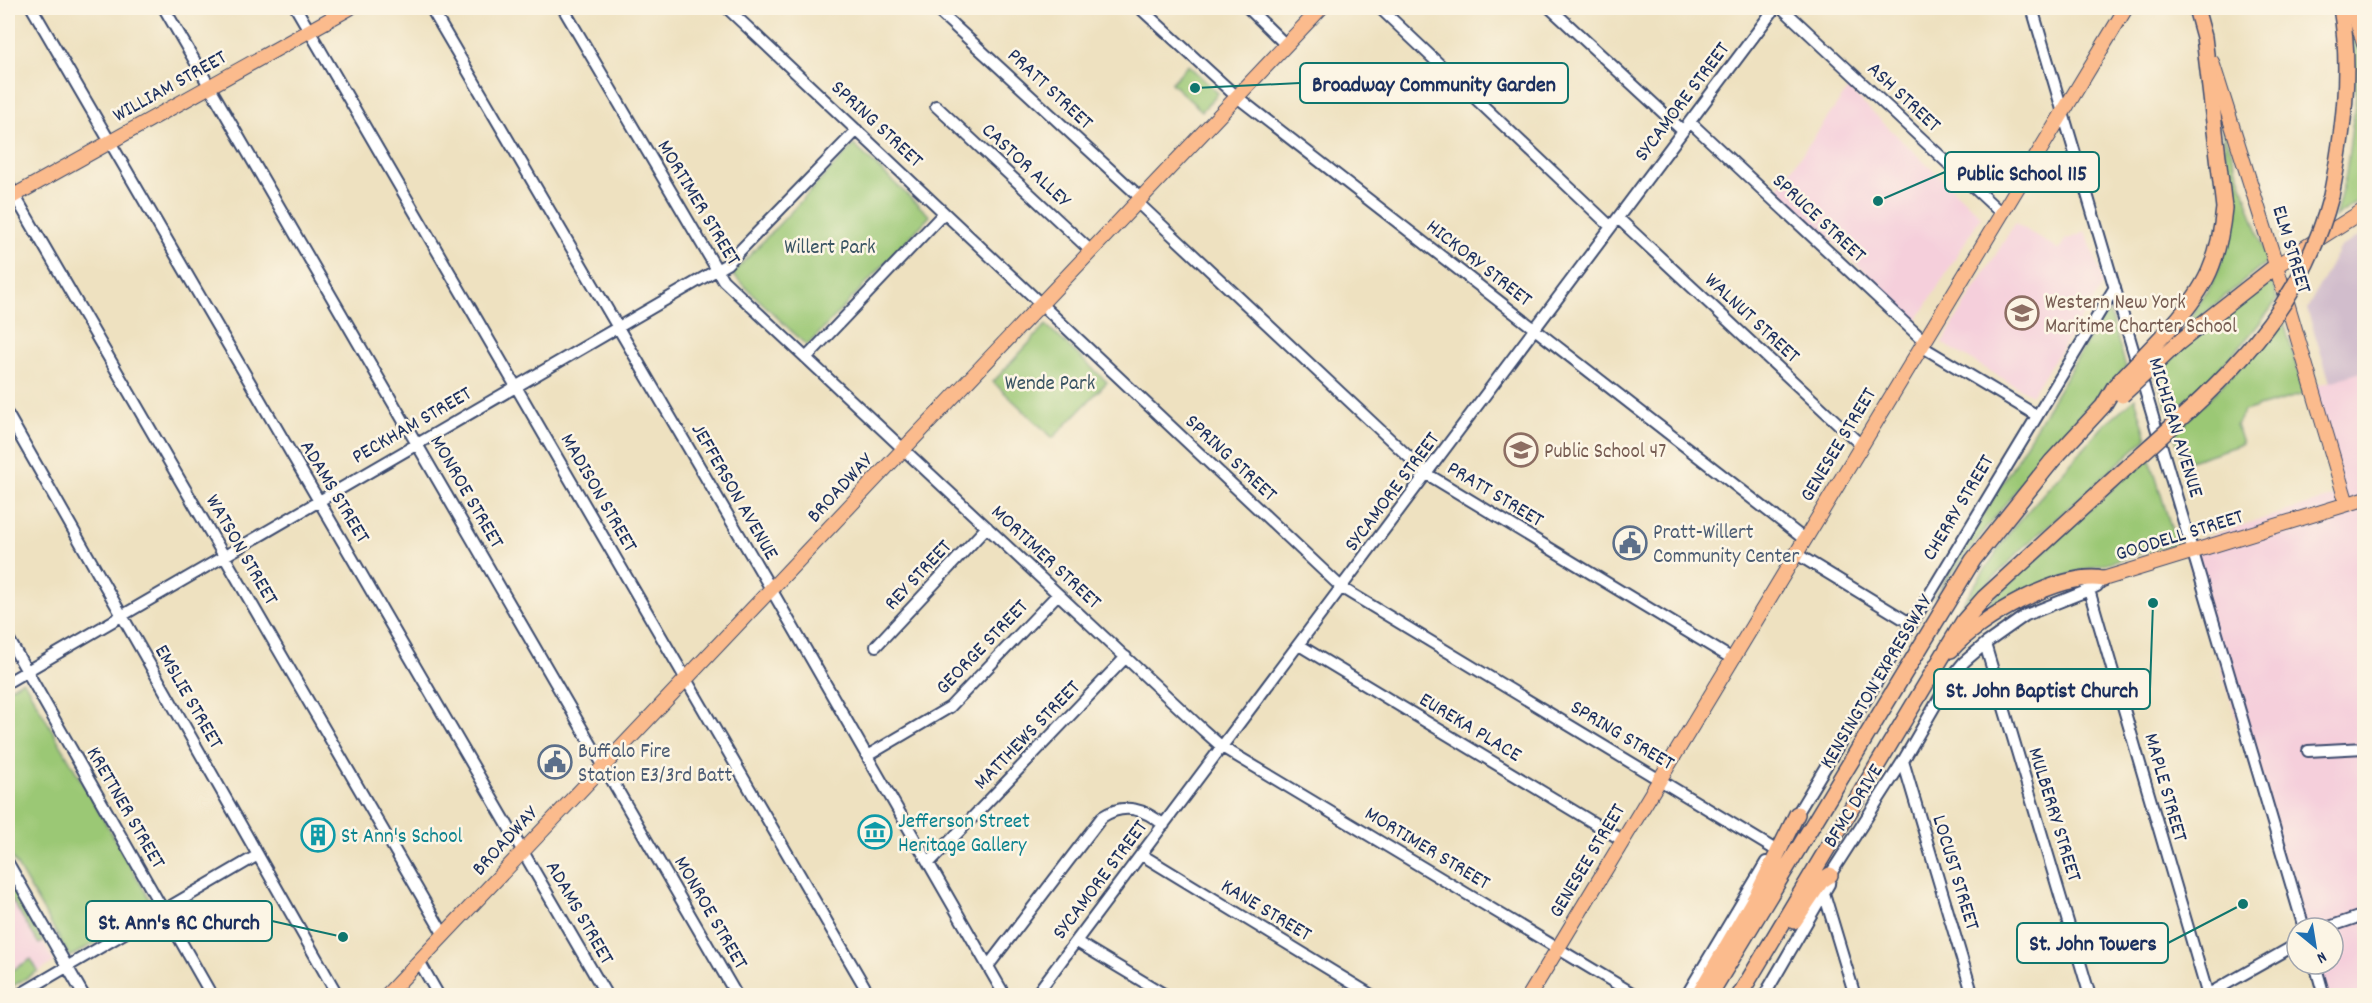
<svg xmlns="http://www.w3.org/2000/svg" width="2372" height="1003" viewBox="0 0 2372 1003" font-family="Dekko,sans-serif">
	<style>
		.built { fill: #f5cfdb }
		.industrial { fill: #d1bdcc }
		.green { fill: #9bc875; stroke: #5b7c6a; stroke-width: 1.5 }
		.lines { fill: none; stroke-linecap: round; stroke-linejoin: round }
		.minor-casing { stroke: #3b4a6d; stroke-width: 14 }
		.major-casing { stroke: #3b4a6d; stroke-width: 16 }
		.highway-casing { stroke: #3b4a6d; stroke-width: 18 }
		.minor { stroke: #fff; stroke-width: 10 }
		.major { stroke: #fbbb8d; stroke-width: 14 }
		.highway { stroke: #fbbb8d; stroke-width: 15 }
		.highway-bridge-casing { stroke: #3b4a6d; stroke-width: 18; stroke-linecap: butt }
		.highway-bridge { stroke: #fbbb8d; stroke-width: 15 }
		.labels { text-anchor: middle; stroke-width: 5; stroke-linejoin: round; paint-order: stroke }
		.street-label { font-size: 21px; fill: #1b2f5e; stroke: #fcf5e5 }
		.park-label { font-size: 21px; fill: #3b5564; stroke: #fcf5e5 }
		.education-label { font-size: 21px; fill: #785e54; stroke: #fcf5e5; text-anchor: start }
		.service-label { font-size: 21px; fill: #4e5e75; stroke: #fcf5e5; text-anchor: start }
		.culture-label { font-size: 21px; fill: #0d838f; stroke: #fcf5e5; text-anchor: start }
		.leader { fill: none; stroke: #0f766e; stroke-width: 2 }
		.callout-dot { fill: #0f766e; stroke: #fcf5e5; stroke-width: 2 }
		.callout { fill: #fcf5e5; stroke: #0f766e; stroke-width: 2 }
		.callout-label { font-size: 22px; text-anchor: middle; font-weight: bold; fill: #1b2f5e }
	</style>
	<rect width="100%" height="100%" fill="#fcf5e5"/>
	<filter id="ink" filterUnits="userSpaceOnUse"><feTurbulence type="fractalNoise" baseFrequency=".0167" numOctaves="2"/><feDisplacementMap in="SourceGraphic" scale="12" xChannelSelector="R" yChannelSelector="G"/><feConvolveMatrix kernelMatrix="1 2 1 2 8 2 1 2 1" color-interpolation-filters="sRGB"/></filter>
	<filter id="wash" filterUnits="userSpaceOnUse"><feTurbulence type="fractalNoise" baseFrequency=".008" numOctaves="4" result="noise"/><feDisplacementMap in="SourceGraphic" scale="24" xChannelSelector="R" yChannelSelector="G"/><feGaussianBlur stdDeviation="1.35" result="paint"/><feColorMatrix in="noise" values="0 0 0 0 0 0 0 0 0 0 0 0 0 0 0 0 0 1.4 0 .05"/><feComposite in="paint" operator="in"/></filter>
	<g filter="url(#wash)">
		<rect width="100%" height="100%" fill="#eee1c0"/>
		<path class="built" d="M1848,89L1981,216L1917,321L1777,189Z
			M2015,223L2059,250L2065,240L2086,232L2104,284L2031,395L1942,343Z
			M2364,371V995H2319L2309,964H2333V928H2299L2184,544L2338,495L2305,389Z
			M8,881L54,962L8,990Z"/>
		<path class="industrial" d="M2364,234V371L2330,382L2307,309L2340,247Z"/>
		<path class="green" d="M2349,13L2364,63V198L2335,217L2346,174L2356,95Z
			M1188,65L1218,93L1202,111L1171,83Z
			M2222,124L2266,257L2265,264L2189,325C2194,307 2208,293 2216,276C2237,229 2228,174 2222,124Z
			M854,145L930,216L807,346L732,274Z
			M2272,282L2277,300C2246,344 2210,379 2170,414L2155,375L2196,337Z
			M2109,311L2126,367C2054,437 1994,517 1934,598L2092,333Z
			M2284,322L2304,394L2244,411L2236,425L2242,444L2184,463L2174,434Z
			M1046,325L1107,382L1053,438L993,382Z
			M2135,398L2147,438L2024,547L1950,622L2012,529L2105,424Z
			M2149,455L2176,544C2105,564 2039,577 1977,619L1991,601Z
			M22,681L25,683L155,909L70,957L8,850V689Z
			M8,882L43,942L39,944L8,894Z
			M31,959L38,971L8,989V973Z"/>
	</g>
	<g filter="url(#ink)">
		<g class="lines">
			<defs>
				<path id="minor" d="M32,8L607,996
					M164,8L737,996
					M296,8L870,996
					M431,8L771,589L1005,996
					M563,8L723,280L1203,730L1222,747L1637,996
					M727,8L1342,588L1774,849
					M935,8L1141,198
					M1140,8L1237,97L1804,539
					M1248,8L1286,45
					M1380,8L1611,227
					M1550,8L1683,131
					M1782,8L2000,212
					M2032,8L2304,928
					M936,106L1091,251
					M1690,122L1924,341
					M8,184L444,935
					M1137,202L1427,474L1731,658
					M1618,218L1861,445
					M1921,346L2036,415
					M806,358L944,213
					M8,415L338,996
					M1795,553L1910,623
					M2089,590L2208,996
					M8,638L212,996
					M1985,644L2090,996
					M1299,645L1622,840
					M876,646L987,527
					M8,682L727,264L857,130
					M2308,751L2364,748
					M867,756L950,707L1058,594
					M1903,761L1973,996
					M1794,819L2115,287
					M1142,855L1373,996
					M8,863L84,996
					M929,863L1126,657
					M1824,893L1855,996
					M2326,928L2364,915
					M1077,942L1167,996
					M419,961L439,996
					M2315,964L2324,996
					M988,966L1102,817C1125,802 1144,809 1164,825
					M17,996L258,855
					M1035,996L1775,8
					M1686,996L1766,862
					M1764,996L1829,884L1830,875L1903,761L1951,678L1964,662L1985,644L2026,615L2089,590L2097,586L2103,579
					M2205,996L2297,944"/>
				<path id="major" d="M2353,8L2364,44
					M2212,62L2272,252L2347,504
					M8,199L350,8
					M2276,266L2364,210
					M2103,579L2364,499
					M386,996L1321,8
					M1529,996L2126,8"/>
				<path id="highway" d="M2331,196C2343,135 2352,70 2341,8
					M2173,325C2207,286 2219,260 2224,208L2204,37L2196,8
					M2178,343L2276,266
					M1951,650C1976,620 2063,570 2103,579
					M1794,921L1821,881L1830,875
					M1698,996L1758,893L1797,814
					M1709,996L1973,560L2052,461L2103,406L2115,386
					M1739,996L1963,622L1984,598L2128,466"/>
			</defs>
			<use href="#minor" class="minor-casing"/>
			<use href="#major" class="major-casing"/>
			<use href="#highway" class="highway-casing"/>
			<use href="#minor" class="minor"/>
			<use href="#major" class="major"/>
			<use href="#highway" class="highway"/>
			<defs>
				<path id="highway-bridge" d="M2115,386L2173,325
					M2122,395L2178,343
					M2128,466C2217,386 2300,317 2331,196"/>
			</defs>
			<use href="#highway-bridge" class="highway-bridge-casing"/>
			<use href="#highway-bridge" class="highway-bridge"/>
		</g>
	</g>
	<defs>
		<symbol id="school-ring" viewBox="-11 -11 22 22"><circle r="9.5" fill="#fcf5e5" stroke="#8d6e63" stroke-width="1.5"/><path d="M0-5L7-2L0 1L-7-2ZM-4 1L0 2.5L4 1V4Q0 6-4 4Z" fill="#8d6e63"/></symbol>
		<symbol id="civic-ring" viewBox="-11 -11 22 22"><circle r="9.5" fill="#fcf5e5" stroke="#5c6f8a" stroke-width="1.5"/><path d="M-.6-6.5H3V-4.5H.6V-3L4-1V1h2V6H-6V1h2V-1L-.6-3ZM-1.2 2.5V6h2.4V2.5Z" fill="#5c6f8a"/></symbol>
		<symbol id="museum-ring" viewBox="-11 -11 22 22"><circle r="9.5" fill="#fcf5e5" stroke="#0f9aa8" stroke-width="1.5"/><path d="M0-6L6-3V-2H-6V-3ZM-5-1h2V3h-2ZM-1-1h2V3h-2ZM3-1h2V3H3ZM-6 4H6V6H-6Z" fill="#0f9aa8"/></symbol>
		<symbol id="building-ring" viewBox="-11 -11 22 22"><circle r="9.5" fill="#fcf5e5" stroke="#0f9aa8" stroke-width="1.5"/><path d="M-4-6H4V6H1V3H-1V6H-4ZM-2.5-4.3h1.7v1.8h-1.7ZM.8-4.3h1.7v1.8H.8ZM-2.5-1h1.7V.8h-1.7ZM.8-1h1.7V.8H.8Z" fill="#0f9aa8"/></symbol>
	</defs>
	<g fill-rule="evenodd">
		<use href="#school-ring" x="2003" y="294" width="38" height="38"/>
		<use href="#school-ring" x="1502" y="431" width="38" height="38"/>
		<use href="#civic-ring" x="1611" y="524" width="38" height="38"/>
		<use href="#civic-ring" x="536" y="743" width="38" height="38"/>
		<use href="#museum-ring" x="856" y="813" width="38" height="38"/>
		<use href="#building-ring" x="299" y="816" width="38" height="38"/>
	</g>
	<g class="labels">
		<g class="street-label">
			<text transform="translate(169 85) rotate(-29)" y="7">WILLIAM STREET</text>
			<text transform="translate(1051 88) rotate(43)" y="7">PRATT STREET</text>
			<text transform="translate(1905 96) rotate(43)" y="7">ASH STREET</text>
			<text transform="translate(1681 101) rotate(-53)" y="7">SYCAMORE STREET</text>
			<text transform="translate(878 123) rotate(43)" y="7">SPRING STREET</text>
			<text transform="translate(1027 164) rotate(43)" y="7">CASTOR ALLEY</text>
			<text transform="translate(700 202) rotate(59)" y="7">MORTIMER STREET</text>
			<text transform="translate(1820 217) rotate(43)" y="7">SPRUCE STREET</text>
			<text transform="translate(2293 249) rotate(73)" y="7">ELM STREET</text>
			<text transform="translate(1480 262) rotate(38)" y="7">HICKORY STREET</text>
			<text transform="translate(1753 317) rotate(43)" y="7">WALNUT STREET</text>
			<text transform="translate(411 424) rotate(-30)" y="7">PECKHAM STREET</text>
			<text transform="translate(2177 427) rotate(73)" y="7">MICHIGAN AVENUE</text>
			<text transform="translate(1837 444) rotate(-59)" y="7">GENESEE STREET</text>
			<text transform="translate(1232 457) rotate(43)" y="7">SPRING STREET</text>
			<text transform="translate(839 487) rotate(-47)" y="7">BROADWAY</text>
			<text transform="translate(336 491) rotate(59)" y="7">ADAMS STREET</text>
			<text transform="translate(468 491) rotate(60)" y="7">MONROE STREET</text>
			<text transform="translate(736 491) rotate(60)" y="7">JEFFERSON AVENUE</text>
			<text transform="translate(1391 491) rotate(-53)" y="7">SYCAMORE STREET</text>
			<text transform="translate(600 492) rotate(60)" y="7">MADISON STREET</text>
			<text transform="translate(1496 493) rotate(31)" y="7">PRATT STREET</text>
			<text transform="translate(1957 507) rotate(-59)" y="7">CHERRY STREET</text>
			<text transform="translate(2179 534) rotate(-17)" y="7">GOODELL STREET</text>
			<text transform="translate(243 549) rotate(60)" y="7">WATSON STREET</text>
			<text transform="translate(1047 556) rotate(43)" y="7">MORTIMER STREET</text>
			<text transform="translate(917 574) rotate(-47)" y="7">REY STREET</text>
			<text transform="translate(981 646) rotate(-46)" y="7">GEORGE STREET</text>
			<text transform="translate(1875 681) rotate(-59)" y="7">KENSINGTON EXPRESSWAY</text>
			<text transform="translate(190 696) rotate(60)" y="7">EMSLIE STREET</text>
			<text transform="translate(1471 726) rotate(31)" y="7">EUREKA PLACE</text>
			<text transform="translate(1026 734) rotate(-46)" y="7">MATTHEWS STREET</text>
			<text transform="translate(1623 734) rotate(31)" y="7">SPRING STREET</text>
			<text transform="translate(2167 787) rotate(74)" y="7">MAPLE STREET</text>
			<text transform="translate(1852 805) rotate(-58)" y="7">BFMC DRIVE</text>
			<text transform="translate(127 807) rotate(60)" y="7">KRETTNER STREET</text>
			<text transform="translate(2056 814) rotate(73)" y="7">MULBERRY STREET</text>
			<text transform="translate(504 840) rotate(-47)" y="7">BROADWAY</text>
			<text transform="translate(1428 847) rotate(31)" y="7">MORTIMER STREET</text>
			<text transform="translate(1586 860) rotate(-59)" y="7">GENESEE STREET</text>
			<text transform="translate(1957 872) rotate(73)" y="7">LOCUST STREET</text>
			<text transform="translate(1099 879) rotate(-53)" y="7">SYCAMORE STREET</text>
			<text transform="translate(1267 909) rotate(31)" y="7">KANE STREET</text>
			<text transform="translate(581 912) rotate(60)" y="7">ADAMS STREET</text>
			<text transform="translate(712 912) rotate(60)" y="7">MONROE STREET</text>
		</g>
		<g class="park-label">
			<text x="830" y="253">Willert Park</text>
			<text x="1050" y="389">Wende Park</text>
		</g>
		<g class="education-label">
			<text x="2045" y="308">Western New York<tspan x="2045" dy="24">Maritime Charter School</tspan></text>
			<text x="1544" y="457">Public School 47</text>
		</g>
		<g class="service-label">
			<text x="1653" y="538">Pratt-Willert<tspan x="1653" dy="24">Community Center</tspan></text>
			<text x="578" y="757">Buffalo Fire<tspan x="578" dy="24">Station E3/3rd Batt</tspan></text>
		</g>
		<g class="culture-label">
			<text x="898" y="827">Jefferson Street<tspan x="898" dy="24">Heritage Gallery</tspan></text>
			<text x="341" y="842">St Ann's School</text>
		</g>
	</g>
	<path class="leader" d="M1195 88L1300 83M1878 201L1945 172M2153 603L2150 689M343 937L272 921M2243 904L2168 943"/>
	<g class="callout-dot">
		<circle cx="1195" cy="88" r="6"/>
		<circle cx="1878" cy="201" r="6"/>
		<circle cx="2153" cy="603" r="6"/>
		<circle cx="343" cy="937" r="6"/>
		<circle cx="2243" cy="904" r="6"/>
	</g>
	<g class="callout">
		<rect x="1300" y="63" width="268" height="40" rx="6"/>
		<rect x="1945" y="152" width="154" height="40" rx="6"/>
		<rect x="1934" y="669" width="216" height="40" rx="6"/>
		<rect x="86" y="901" width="186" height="40" rx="6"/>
		<rect x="2017" y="923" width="151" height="40" rx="6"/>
	</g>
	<g class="callout-label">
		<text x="1434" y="91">Broadway Community Garden</text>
		<text x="2022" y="180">Public School 115</text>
		<text x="2042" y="697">St. John Baptist Church</text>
		<text x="179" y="929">St. Ann's RC Church</text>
		<text x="2093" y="950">St. John Towers</text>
	</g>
	<rect width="2372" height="1003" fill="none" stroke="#fcf5e5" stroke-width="30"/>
	<g transform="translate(2315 946) rotate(150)"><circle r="28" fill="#fcf5e5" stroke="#a2a6af" stroke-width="1.5"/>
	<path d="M0-4.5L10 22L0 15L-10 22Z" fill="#1f6fb2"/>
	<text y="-9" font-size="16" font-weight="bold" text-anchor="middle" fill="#1b2f5e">N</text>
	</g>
</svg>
